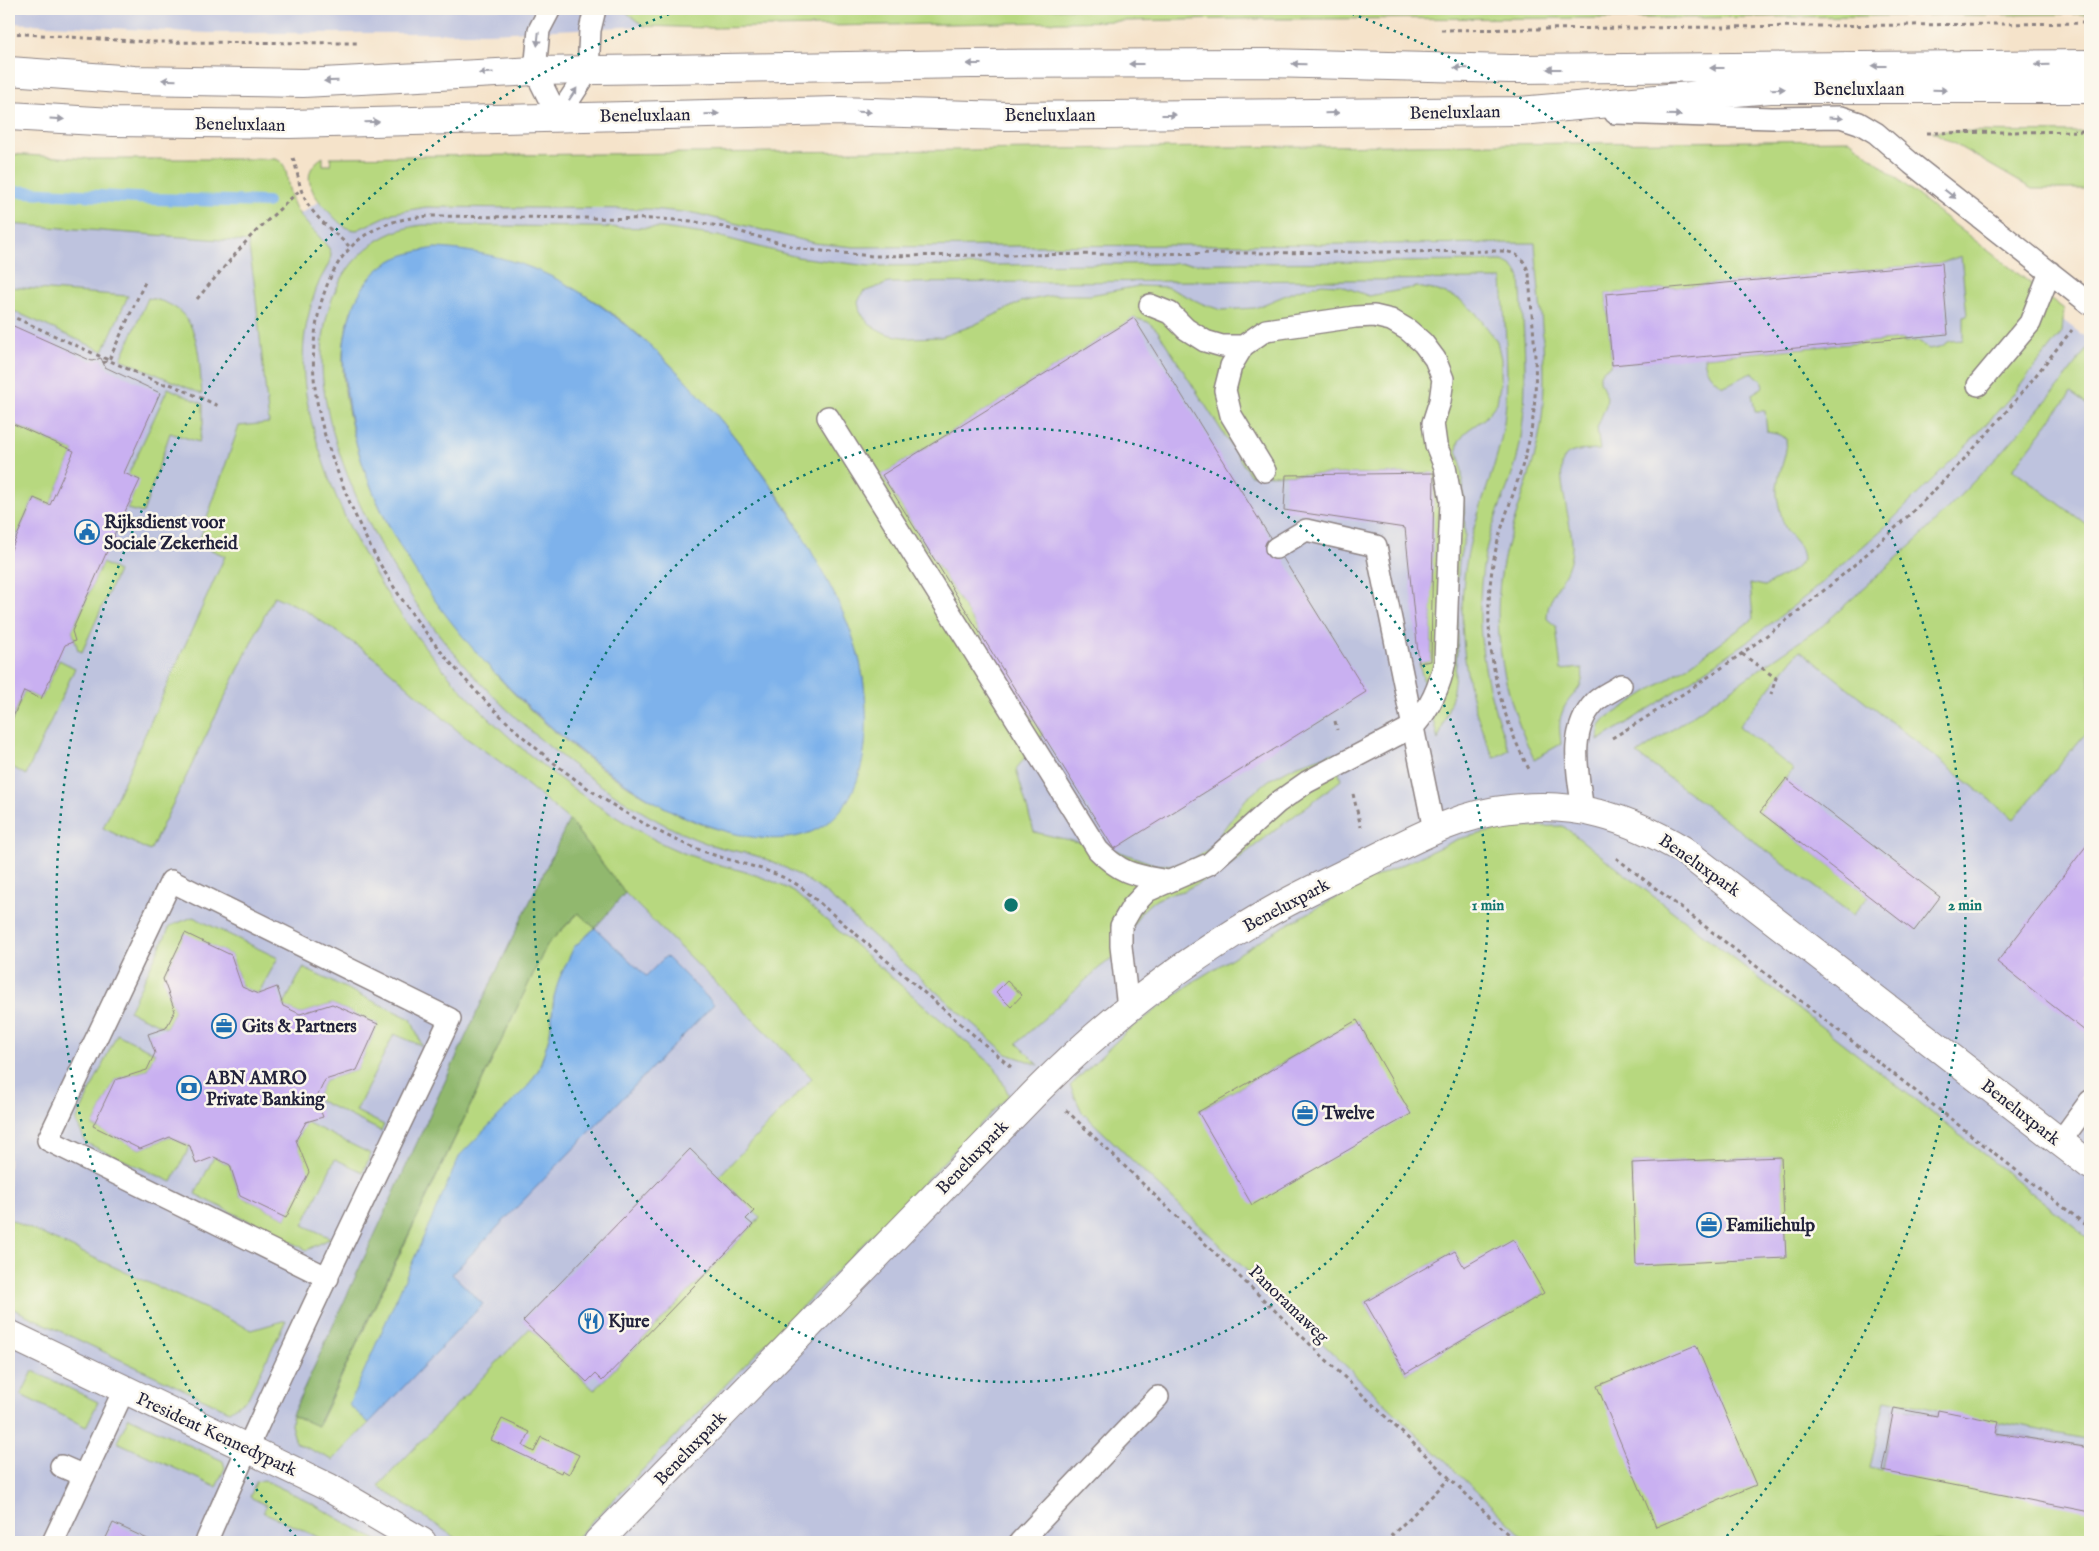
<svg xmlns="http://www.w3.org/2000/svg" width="2099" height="1551" viewBox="0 0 2099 1551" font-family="'IM FELL English',serif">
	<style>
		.industrial { fill: #bec3de }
		.green { fill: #b7d87f; stroke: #6c7d5d; fill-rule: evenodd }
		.forest { fill: #91b86e; stroke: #5a6d54 }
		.water { fill: #7eb2eb; stroke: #506a93 }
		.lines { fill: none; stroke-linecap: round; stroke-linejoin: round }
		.stream { stroke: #7eb2eb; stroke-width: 12 }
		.building { fill: #c9b0f1 }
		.lane-casing { stroke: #8c8282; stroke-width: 24 }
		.street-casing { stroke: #8c8282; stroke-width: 30 }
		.secondary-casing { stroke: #8c8282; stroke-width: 30 }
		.path { stroke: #8c8282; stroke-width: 3; stroke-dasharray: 4 4; stroke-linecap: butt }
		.lane { stroke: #fff; stroke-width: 21 }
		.street { stroke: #fff; stroke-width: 28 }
		.secondary { stroke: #fff; stroke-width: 28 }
		.oneway { fill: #9c9ca7 }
		.ring { fill: none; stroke: #0f766e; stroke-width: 2.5; stroke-dasharray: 2.5 5 }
		.labels { text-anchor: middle; stroke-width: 5; stroke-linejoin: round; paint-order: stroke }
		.street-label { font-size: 18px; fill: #22223b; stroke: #fbf7ec }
		.poi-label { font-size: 18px; font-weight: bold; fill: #22223b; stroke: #fbf7ec; text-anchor: start }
		.centre { fill: #0f766e; stroke: #fbf7ec; stroke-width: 2.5 }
		.ring-label { font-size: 15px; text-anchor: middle; font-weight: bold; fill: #0f766e; stroke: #fbf7ec; stroke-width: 5; stroke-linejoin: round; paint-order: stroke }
	</style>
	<rect width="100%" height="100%" fill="#fbf7ec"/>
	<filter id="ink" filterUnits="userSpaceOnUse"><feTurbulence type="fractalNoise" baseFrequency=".02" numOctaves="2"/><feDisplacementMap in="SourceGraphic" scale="10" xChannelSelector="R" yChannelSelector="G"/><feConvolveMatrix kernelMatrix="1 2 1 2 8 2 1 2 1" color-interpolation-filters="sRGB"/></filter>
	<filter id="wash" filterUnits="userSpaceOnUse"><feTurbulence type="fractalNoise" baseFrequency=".0096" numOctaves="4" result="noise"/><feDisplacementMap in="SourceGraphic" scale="20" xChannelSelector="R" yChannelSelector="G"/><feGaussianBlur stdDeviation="1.12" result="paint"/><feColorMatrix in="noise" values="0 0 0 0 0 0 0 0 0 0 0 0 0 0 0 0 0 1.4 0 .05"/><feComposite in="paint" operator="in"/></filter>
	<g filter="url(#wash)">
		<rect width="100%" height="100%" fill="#f5e3ca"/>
		<path class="industrial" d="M9,9H626V12L644,26L488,33H208L12,23H9Z
			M1874,174L2090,341V1542H9V200L292,219L323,199Z"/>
		<path class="green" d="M626,9H2090V14L1678,18L1239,19L710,28L644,26L626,12Z
			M1932,131L2090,132V189H2032Z
			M1850,140L1942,215L2064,309L2062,332L2016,391L1968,444L1886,526L1810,593L1747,642L1652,707L1598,741L1600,725L1605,719L1691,664L1753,619L1750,583L1765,586L1794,570L1803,560C1802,542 1792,541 1785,527C1781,518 1779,506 1777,496C1775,474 1789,457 1786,438L1777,434L1767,432L1765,411H1755L1752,394L1763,387L1761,380L1753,373C1741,376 1734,383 1723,386C1711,378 1705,371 1704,357L1904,339V342L1917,341L1929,349L1940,347L1950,341L1963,340V317L1967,316L1961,256L1942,263L1606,294L1612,365L1604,369L1600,374V381L1607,397L1606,405L1597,428L1600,450C1590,451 1569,448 1564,459C1555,475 1573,525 1572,547C1571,579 1547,591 1547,619L1556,626L1561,670L1582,668C1586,692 1569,692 1562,713C1558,722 1560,734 1561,744L1534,759C1501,691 1487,616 1508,542C1519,502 1535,466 1541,425C1549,365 1539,303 1535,243L854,247L814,243L694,213L651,209L426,207L393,213L357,230C344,230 338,221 329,212C313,196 297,173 323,157V165H330L331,157Z
			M9,154L91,159H275C284,161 286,169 287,177C292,216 306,220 328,247C330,250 331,252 331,255C330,264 324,272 320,280C314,293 310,308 307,322C298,365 306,404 318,445C364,602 490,745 631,826C645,834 659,843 674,849C713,867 759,870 795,893L995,1067L1009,1095L572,1542H462L378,1486L530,1328L594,1390L760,1218L719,1176L812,1078L625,893L569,820L499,761L466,738L374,657L303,609L274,596L150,851L103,828L225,556L198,544L239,426L269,423L254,281L248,242L9,224Z
			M423,225L662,228L718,236L797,257L869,266L1502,261C1512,264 1516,268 1520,278C1524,336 1529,386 1520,444C1514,480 1495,511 1487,546C1471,616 1483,685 1509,750L1494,758C1485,738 1477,718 1472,697C1460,647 1458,590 1471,539C1481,500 1498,463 1504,423C1510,375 1505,327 1502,279L889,283L863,292L858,302L860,312L870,325L887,334L909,338L941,337L974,325L1021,302L1054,295H1090L1139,286L1167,287L1203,304L1221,310L1255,308L1298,290L1322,284L1339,285L1369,296L1417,287L1438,291L1459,299L1475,312L1497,341L1501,359V379L1497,403L1484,419L1468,430L1459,441L1457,450L1461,464L1463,485L1465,536L1459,560L1457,589L1458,639L1455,674L1452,697L1438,740L1419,663L1431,661L1433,473L1250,475L1157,330L1148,322L1134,318L882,475L1043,735L1016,769L1034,832L1117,851L1156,865H1175L1193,859L1209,849L1246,799L1269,780L1295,766L1334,753L1341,780L1222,871L1183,891L1166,895L1152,902L1141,912L1133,926L1131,937L1133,943L1099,968L1017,1043L1039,1065L1007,1054C963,1015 919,977 875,938C856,921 837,901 816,886C802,877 784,866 768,860C752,853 732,851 715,846C689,838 662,824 639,810C512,733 408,622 351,484C331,434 315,380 325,325C334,273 369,231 423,225ZM516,262C555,277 595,298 627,325C688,376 744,444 788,510C798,525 806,543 815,559C833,590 850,624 859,659C867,689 867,722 864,753L768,839C740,835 710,829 684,817C608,782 531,718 478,654C464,637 453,619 440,601C428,584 414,567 402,549C370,499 340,412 343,352C344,338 347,325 351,311Z
			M9,287L128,296L103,351L9,309Z
			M148,298C202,306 198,352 202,394L121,359Z
			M2090,344V407L2071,393L2013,469L2090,527V728L2014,819L1800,650L1739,726L1793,769L1760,812L1869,896L1853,915L1637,754L1822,626L1919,538L2004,450L2063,381Z
			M168,388L203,404V424L199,442L170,433L143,513L127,509L139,480L128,475Z
			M9,422L74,451L50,505L34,498L9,554Z
			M102,563L118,571L82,652L78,650L72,631Z
			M59,660L75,668L26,775L9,765V727L24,691L41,699Z
			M1563,826L1922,1105L2090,1239V1440L1999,1422L1996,1433L2090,1448V1542H1529L1082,1112L1070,1086L1125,1033L1196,980L1279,929L1367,881L1458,839L1509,827ZM1357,1020L1379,1059L1198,1112L1199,1111ZM1781,1157L1782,1187L1633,1193L1632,1163ZM1455,1251L1464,1267L1405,1369L1542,1290L1544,1293L1406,1373L1365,1302ZM1885,1399L1938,1410L1937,1416L1894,1408L1881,1471L1870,1468Z
			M579,913L595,928L574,947L554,997L550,1034L539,1069L528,1086L349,1405L369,1423L333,1460L296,1443L291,1425L292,1415L318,1426L547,945Z
			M193,917L278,958L258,994L242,987L231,955L185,934L163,979L175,1011L166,1028L129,1011L170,926Z
			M303,968L411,1019L422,1046L394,1034L356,1111L384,1125L381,1131L316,1099L325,1080L357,1070L378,1024L332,1004L300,1014L283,1006Z
			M117,1034L155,1053L147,1070L115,1080L93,1126L140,1149L170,1137L190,1146L172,1182L86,1143L76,1121Z
			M306,1122L371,1154L363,1172L335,1159L303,1225L331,1238L307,1250L195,1194L214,1157L230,1165L240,1196L286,1218L308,1172L296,1140Z
			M9,1219L252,1330L286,1320L248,1398L229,1411L9,1307Z
			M33,1371L98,1402L86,1427L21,1395Z
			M129,1417L223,1461L225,1468L216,1487L117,1442Z
			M264,1480L304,1499L380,1542H329L263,1512L266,1505L250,1497L256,1482Z"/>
		<path class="forest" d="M569,820L625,893L595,928L578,913L547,945L317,1426L292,1415L476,1014Z"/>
		<path class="water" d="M435,248C480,250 526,262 566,284C655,334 730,424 786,508C797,524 806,542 816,560C833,591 852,626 860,662C872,718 873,811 806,834C769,846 725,833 690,819C661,808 634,789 609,772C492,691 364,541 347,396C345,378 342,362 344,344C348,311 362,275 394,259C406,253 421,251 435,248Z
			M595,928L646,976L666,956L714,1004L452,1274L483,1304L369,1423L349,1405L460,1155L528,1086L539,1069L550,1034L554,997L559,979L574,947Z"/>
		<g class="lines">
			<path class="stream" d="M9,191L154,199L267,202"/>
		</g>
		<g id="blocks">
			<path class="building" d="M1942,263L1948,334L1612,365L1606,294Z
				M1134,318L1366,692L1114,849L882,475Z
				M9,324L92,361L101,358L105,367L160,393L124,473L140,480L114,535L118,544L108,549L72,631L75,641L65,645L41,699L24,691L9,727V554L34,498L50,505L74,451L9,422Z
				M1434,473L1431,661L1419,663L1405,528L1284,510L1286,475Z
				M1786,779L1940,897L1914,931L1760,812Z
				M2090,841V1035L1997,962Z
				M185,933L231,955L242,987L258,994L277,987L283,1006L300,1014L332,1004L378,1024L357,1070L325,1080L316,1099L323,1117L306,1122L296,1140L309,1172L286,1218L240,1196L230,1165L214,1157L196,1164L190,1146L170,1137L140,1149L93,1126L115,1080L147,1070L155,1053L148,1034L166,1028L175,1011L163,979Z
				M1007,981L1022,995L1011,1007L996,992Z
				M1357,1020L1411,1114L1252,1205L1198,1112Z
				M690,1149L754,1211L746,1219L753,1225L602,1381L595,1374L587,1382L523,1321Z
				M1781,1157L1786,1258L1636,1265L1632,1163Z
				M1513,1239L1544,1293L1406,1373L1365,1302L1455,1251L1464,1267Z
				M1696,1345L1756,1485L1656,1527L1597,1386Z
				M1894,1408L1937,1416L1938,1410L1999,1422L1996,1433L2090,1448V1512L1882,1471Z
				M502,1419L530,1432L523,1446L534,1452L541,1437L579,1455L569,1474L562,1470L561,1473L491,1440Z
				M113,1523L154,1542H104Z"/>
		</g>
	</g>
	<g filter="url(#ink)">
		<use href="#blocks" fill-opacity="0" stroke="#8c8282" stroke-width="1"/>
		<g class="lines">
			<defs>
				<path id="lane" d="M550,9L539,30L535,71L558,117
					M1615,113L1772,118L1841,117L1859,123L1876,133L1912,164L2090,304
					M558,117L588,71L590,30L595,9
					M1150,305L1170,313L1186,329L1205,341L1222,346H1243
					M1978,385L2030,323L2050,272
					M828,417L1098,850C1122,875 1136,875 1168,881
					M1276,548L1306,530L1376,546L1434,830
					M1583,810C1578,774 1567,731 1595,702C1602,695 1613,691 1621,685
					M1128,1008L1121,946V926L1132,907L1147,891L1209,864L1277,803L1307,782L1414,726C1431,707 1440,687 1445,661L1451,501L1445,467L1436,445L1433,423L1440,401L1443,379L1435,359L1423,343L1408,330L1391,320L1374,316L1355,317L1266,330L1243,346L1231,366L1225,390L1231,415L1265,471
					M2060,1142L2090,1101
					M61,1466L84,1476
					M207,1540C283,1364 368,1192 450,1019L171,881L48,1140L328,1278
					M53,1542L124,1390
					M1020,1542L1158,1397"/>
				<path id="street" d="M9,1334L328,1487L422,1542
					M598,1542L1039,1089C1111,1017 1192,954 1282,905C1310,890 1338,877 1366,863C1413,840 1458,814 1510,809C1576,801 1627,817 1683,850L2090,1165"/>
				<path id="secondary" d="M9,71L134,80L303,83L535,71L971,64L1267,63L1510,69L2090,64
					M9,116L113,122L289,124L837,111L1007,116L1520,111L1770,89H2090"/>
			</defs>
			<use href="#lane" class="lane-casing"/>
			<use href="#street" class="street-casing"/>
			<use href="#secondary" class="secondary-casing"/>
			<path class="path" d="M1441,30L2090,23
				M9,33L148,42L360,43
				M1927,133L2090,131
				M293,158C298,171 298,184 304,197C313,217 334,232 349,246
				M197,299L250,237L301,189
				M9,315L161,384H170L221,407
				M103,363L109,360L145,282
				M1742,654L1776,678L1771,694
				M1335,721L1337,730
				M1612,738C1758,652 1895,543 2005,413C2028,386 2049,358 2072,330
				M1353,794L1361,827
				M1616,858C1775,979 1932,1105 2090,1228
				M1011,1067L801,887C773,869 744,865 714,855C687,846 662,834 638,820C536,763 431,658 375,555C363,534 353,511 344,488C319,428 304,372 320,307C336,245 373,217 436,216L659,219L691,221L723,227L802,249L872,256L1501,251C1517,252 1524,258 1529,274C1532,324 1540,375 1532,425C1526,464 1510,499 1499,537C1477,616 1492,700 1530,771
				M1066,1110L1516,1542
				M1385,1542L1450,1478"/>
			<use href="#lane" class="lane"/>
			<use href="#street" class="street"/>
			<use href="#secondary" class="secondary"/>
		</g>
		<defs><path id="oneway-solid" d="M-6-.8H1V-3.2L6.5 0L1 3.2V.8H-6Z" transform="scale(1.25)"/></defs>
		<g class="oneway">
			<use href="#oneway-solid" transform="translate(538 39) rotate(96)"/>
			<use href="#oneway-solid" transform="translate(974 64) rotate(180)"/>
			<use href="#oneway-solid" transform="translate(1136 64) rotate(180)"/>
			<use href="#oneway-solid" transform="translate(1299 64) rotate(-179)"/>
			<use href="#oneway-solid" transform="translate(2042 65) rotate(179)"/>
			<use href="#oneway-solid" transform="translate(1879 66) rotate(180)"/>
			<use href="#oneway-solid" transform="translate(1461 68) rotate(-179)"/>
			<use href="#oneway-solid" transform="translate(1717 68) rotate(180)"/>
			<use href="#oneway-solid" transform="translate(1554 69) rotate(180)"/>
			<use href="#oneway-solid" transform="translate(486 73) rotate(177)"/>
			<use href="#oneway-solid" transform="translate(169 80) rotate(-179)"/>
			<use href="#oneway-solid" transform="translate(331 81) rotate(178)"/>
			<use href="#oneway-solid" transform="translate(1778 89) rotate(-1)"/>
			<use href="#oneway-solid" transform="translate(1940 90) rotate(1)"/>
			<use href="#oneway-solid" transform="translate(573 94) rotate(-57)"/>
			<use href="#oneway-solid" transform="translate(864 112) rotate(2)"/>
			<use href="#oneway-solid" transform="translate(1332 113) rotate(-1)"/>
			<use href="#oneway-solid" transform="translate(712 114) rotate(-1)"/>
			<use href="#oneway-solid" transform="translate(1169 115)"/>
			<use href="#oneway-solid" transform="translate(1674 115) rotate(2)"/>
			<use href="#oneway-solid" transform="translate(1836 118) rotate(4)"/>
			<use href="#oneway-solid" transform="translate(57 119) rotate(3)"/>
			<use href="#oneway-solid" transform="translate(372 122) rotate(-2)"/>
			<use href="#oneway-solid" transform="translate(1950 194) rotate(38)"/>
		</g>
	</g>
	<g class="ring">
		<circle cx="1011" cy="905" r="477"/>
		<path d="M296 1537A954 954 0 0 1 677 11M1345 11A954 954 0 0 1 1726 1537"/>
	</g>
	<defs>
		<symbol id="civic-ring" viewBox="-11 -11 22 22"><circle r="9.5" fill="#fbf7ec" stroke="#1f6fb2" stroke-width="1.5"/><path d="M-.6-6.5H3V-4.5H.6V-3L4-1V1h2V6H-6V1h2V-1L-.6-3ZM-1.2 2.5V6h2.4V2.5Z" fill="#1f6fb2"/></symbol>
		<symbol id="office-ring" viewBox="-11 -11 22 22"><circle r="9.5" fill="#fbf7ec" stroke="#1f6fb2" stroke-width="1.5"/><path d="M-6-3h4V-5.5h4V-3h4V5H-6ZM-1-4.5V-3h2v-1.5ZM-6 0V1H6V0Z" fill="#1f6fb2"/></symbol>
		<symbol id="bank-ring" viewBox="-11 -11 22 22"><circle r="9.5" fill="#fbf7ec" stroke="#1f6fb2" stroke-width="1.5"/><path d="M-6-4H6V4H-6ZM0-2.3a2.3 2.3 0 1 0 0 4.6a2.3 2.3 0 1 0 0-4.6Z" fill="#1f6fb2"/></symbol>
		<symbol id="restaurant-ring" viewBox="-11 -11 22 22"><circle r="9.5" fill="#fbf7ec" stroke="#1f6fb2" stroke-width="1.5"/><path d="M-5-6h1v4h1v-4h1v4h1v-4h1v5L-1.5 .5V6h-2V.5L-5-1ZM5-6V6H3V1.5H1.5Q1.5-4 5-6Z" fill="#1f6fb2"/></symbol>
	</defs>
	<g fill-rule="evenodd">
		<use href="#civic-ring" x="73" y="518" width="28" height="28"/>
		<use href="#office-ring" x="210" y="1012" width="28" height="28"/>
		<use href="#bank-ring" x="175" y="1074" width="28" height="28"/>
		<use href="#office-ring" x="1291" y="1099" width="28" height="28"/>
		<use href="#office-ring" x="1695" y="1211" width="28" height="28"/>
		<use href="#restaurant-ring" x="577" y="1307" width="28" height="28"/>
	</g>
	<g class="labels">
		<g class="street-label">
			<text x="1859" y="95">Beneluxlaan</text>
			<text transform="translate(1455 112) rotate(-1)" y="6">Beneluxlaan</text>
			<text transform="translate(645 115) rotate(-1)" y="6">Beneluxlaan</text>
			<text x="1050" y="121">Beneluxlaan</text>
			<text transform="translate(240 124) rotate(1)" y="6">Beneluxlaan</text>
			<text transform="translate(1700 865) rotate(35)" y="6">Beneluxpark</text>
			<text transform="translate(1286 905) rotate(-28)" y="6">Beneluxpark</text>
			<text transform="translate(2021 1112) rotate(38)" y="6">Beneluxpark</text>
			<text transform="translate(972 1157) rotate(-46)" y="6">Beneluxpark</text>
			<text transform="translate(1289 1304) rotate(44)" y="6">Panoramaweg</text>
			<text transform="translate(217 1434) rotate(25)" y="6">President Kennedypark</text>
			<text transform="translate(690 1448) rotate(-46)" y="6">Beneluxpark</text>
		</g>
		<g class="poi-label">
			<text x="104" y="528">Rijksdienst voor<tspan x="104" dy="21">Sociale Zekerheid</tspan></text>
			<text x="242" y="1032">Gits &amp; Partners</text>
			<text x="206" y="1084">ABN AMRO<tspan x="206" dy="21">Private Banking</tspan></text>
			<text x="1322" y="1119">Twelve</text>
			<text x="1726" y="1231">Familiehulp</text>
			<text x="608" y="1327">Kjure</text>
		</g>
	</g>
	<circle cx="1011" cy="905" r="8" class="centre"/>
	<g class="ring-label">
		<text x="1488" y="910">1 min</text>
		<text x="1965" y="910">2 min</text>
	</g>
	<rect width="2099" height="1551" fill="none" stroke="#fbf7ec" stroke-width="30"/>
</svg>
